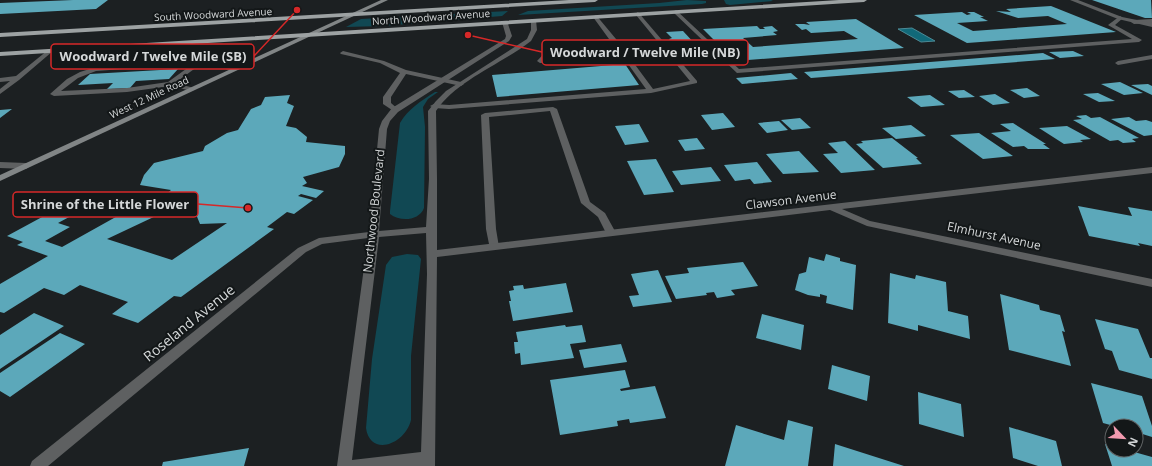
<svg xmlns="http://www.w3.org/2000/svg" width="1152" height="466" viewBox="0 0 1152 466" font-family="'Open Sans',sans-serif">
	<style>
		.green { fill: #114853 }
		.water { fill: #116979; stroke: #4c8a96 }
		.building { fill: #5ca8ba; fill-rule: evenodd }
		.lines { fill: none; stroke-linecap: round; stroke-linejoin: round }
		.lane { fill: #5e6061; fill-rule: evenodd }
		.street { fill: #5e6061; fill-rule: evenodd }
		.secondary { fill: #818586; fill-rule: evenodd }
		.primary { fill: #9da2a3; fill-rule: evenodd }
		.labels { text-anchor: middle; stroke-width: 4; stroke-linejoin: round; paint-order: stroke }
		.far-street-label { font-size: 10px; fill: #d5d8d9; stroke: #131718 }
		.street-label { font-size: 12px; fill: #d5d8d9; stroke: #131718 }
		.near-street-label { font-size: 14px; fill: #d5d8d9; stroke: #131718 }
		.leader { fill: none; stroke: #d62828; stroke-width: 1.5 }
		.callout-dot { fill: #d62828; stroke: #131718; stroke-width: 1.5 }
		.callout { fill: #131718; stroke: #d62828; stroke-width: 1.5 }
		.callout-label { font-size: 13px; text-anchor: middle; font-weight: bold; fill: #d5d8d9 }
	</style>
	<rect width="100%" height="100%" fill="#1c2022"/>
	<path class="green" d="M687,0L706,1V3L702,4L518,15L528,11L659,3Z
		M724,0H771L773,1L730,5L726,4Z
		M508,11L502,16L383,26L346,27L361,19Z
		M435,92H438L428,99L423,107L425,127L424,208C419,221 400,222 390,214V211L400,123C408,109 421,101 435,92Z
		M407,254L418,255L421,259L411,356V420C405,445 370,457 366,428L372,359L386,265L392,257Z"/>
	<path class="water" d="M912,28L935,41L921,42L898,29Z"/>
	<path class="building" d="M73,0H108L96,9L0,14V3Z
		M1092,0H1151L1152,18H1145Z
		M1051,6L1116,32L967,43L914,15L962,12L967,15L971,14L967,12H974L984,17H980L988,21L957,23L973,31L1067,24L1048,16L1018,18L996,11L1011,12L1006,9Z
		M856,19L904,48L735,61L703,29L757,26L760,29H765L763,27L772,26L778,31L773,32L777,35L743,38L753,47L858,39L844,31L811,33L806,29L802,30L795,24H804L810,25L806,22Z
		M683,31L708,58L690,59L681,49H678L669,39L672,38L666,32Z
		M1073,51L1084,56L1060,58L1049,52Z
		M1043,53L1055,59L811,78L804,72Z
		M625,64L639,85L497,97L492,75Z
		M178,69L169,79L136,81L130,88L107,89L113,83L78,85L90,74Z
		M791,73L798,79L742,84L736,78Z
		M1120,82L1143,93L1124,95L1101,84Z
		M1148,84L1152,86V95L1131,85Z
		M1027,88L1040,96L1024,98L1010,90Z
		M964,90L975,97L959,98L948,91Z
		M1098,93L1115,101L1099,102L1083,94Z
		M995,94L1010,103L993,105L979,96Z
		M290,95L287,103L294,106L286,126L296,128L307,137L306,142L345,146V154L339,167L303,177L307,183L302,186L324,191L316,198L301,194L298,196L313,200L294,214L287,212L267,227L274,229L181,297L174,296L138,323L112,314L128,302L80,285L64,295L44,288L4,313L0,312V284L48,256L17,245L23,242L7,236L55,210L71,216L58,223L70,227L45,241L62,247L139,204L146,206L159,200L171,190L140,185L144,175L154,163L203,151L205,146L227,133L238,130L251,109L261,105L265,97ZM191,202L200,224L227,223L172,260L107,239L177,206Z
		M930,95L945,105L921,107L907,97Z
		M12,109L0,118V110Z
		M723,113L735,127L712,130L701,115Z
		M1086,115L1091,118L1100,117L1139,138L1132,139L1136,142L1123,143L1118,140L1110,141L1073,120L1082,119L1076,116Z
		M1129,117L1136,121L1146,120L1152,122V135L1144,136L1111,119Z
		M800,118L811,128L792,130L781,120Z
		M779,121L788,130L767,133L758,123Z
		M1013,123L1046,144H1043L1050,149H1028L1024,146L1013,147L991,133L1011,131L1000,124Z
		M639,124L649,142L625,145L615,126Z
		M911,125L926,136L896,139L882,128Z
		M1067,126L1091,139L1080,140L1083,142L1064,144L1039,128Z
		M979,133L1013,156L983,159L950,135Z
		M697,138L705,149L685,151L678,140Z
		M892,138L918,158H916L922,164L883,168L856,144L863,143L861,141Z
		M845,141L875,170L841,173L823,154L838,153L828,143Z
		M799,151L819,172L783,174L766,154Z
		M656,159L674,192L644,195L627,161Z
		M757,162L772,182L754,184L750,179L735,181L724,165Z
		M711,167L721,181L681,185L672,171Z
		M1078,206L1132,216L1128,207L1152,211V246L1138,243L1140,246L1089,236Z
		M826,254L840,258V261L856,265L853,310L826,303L827,296L820,294V297L808,295L795,290L799,274L806,272L809,257L824,261Z
		M743,262L758,286L731,290L735,295L717,298L714,292L706,293L707,295L676,299L665,276L689,273L687,268Z
		M658,270L672,302L633,307L629,296L639,295L631,274Z
		M890,273L915,279L916,275L946,282L948,311L968,316L970,339L918,325V331L888,323Z
		M566,283L573,312L513,321L509,301H511L509,291L514,290L513,286L523,285L524,289Z
		M1000,294L1039,305L1040,310L1060,315L1065,332L1062,331L1071,366L1009,350Z
		M34,313L64,326L0,369V335Z
		M762,314L804,325L801,350L756,338Z
		M1095,319L1138,329L1150,358H1152V379L1119,370L1112,351L1105,349Z
		M565,325L566,327L582,325L586,342L570,344L574,358L521,365L520,353L515,354L514,342H518L516,332Z
		M60,333L85,344L10,397L0,391V373Z
		M621,344L627,362L584,368L579,350Z
		M832,365L870,376L867,401L828,389Z
		M625,370L630,387L620,389L621,391L655,386L666,418L630,423L629,419L617,421L618,426L560,435L550,380Z
		M1091,383L1142,396L1152,426V437L1136,432V426H1114L1103,423Z
		M918,392L961,404L964,437L919,424Z
		M788,420L813,427L808,466H725L736,425L784,440Z
		M1009,427L1056,441L1062,466H1038L1013,458Z
		M835,444L904,466H833Z
		M1105,444L1112,446V450H1127L1152,457V466H1112Z
		M249,448L244,466H162L163,462Z"/>
	<g class="lines">
		<path class="lane" d="M676,10L739,69L1132,39L1108,25L1120,16L1123,18L1115,25L1142,40L1139,42L737,73L674,13L673,12Z
			M638,12L697,81V83L651,93L449,109L434,108L430,106L434,104L449,105L646,89L623,57L540,63L537,61L554,43L609,39L593,17L596,15L616,39L653,89L690,81L636,15L635,14ZM612,42L620,53L546,59L558,46Z
			M1152,19V23L1134,24L1131,22L1134,20Z
			M138,44L140,45V47L123,65L200,60L238,69L235,71L201,64L175,83L194,88L195,89L192,91L170,86L127,92L54,96L50,94L67,79L80,72L96,67L115,65ZM193,64L168,82L127,88L61,91L78,78L96,71Z
			M48,50L53,51L19,80L0,94V89L10,81L0,82V78L16,76Z
			M343,51L384,61L406,70L461,82L464,84L461,86L406,74L391,97V103L399,110L395,112L383,104V97L400,73L380,63L341,54L340,53Z
			M1152,55V59L1118,65L1115,63L1118,61Z
			M553,107L557,109L590,202L605,213L616,233L611,236L607,235L598,217L581,203L550,111L489,117L496,229L499,247L498,249H490L486,229L481,115L485,113Z
			M0,162L26,163L30,166L26,169L0,168Z"/>
		<path class="street" d="M1070,0H1078L1122,17L1152,23V27L1118,19Z
			M531,19L536,20L537,30L531,41C502,64 457,80 436,111L437,179V250L1152,167V173L842,209L870,221L1152,279V287L867,226L830,210L437,257L435,466H337L368,238L322,244L306,252L48,466H30L32,461L298,248L319,238L369,232L379,129L382,121L392,108L505,39L506,36L502,22L507,21L512,36L509,41L398,112L390,121L387,129L379,231L426,227L429,179L428,111L436,101L446,91L527,39L531,30ZM426,233L427,274L421,452L352,460L379,237Z"/>
		<path class="secondary" d="M381,0H388L0,181V175Z"/>
		<path class="primary" d="M569,0H598L595,2L0,37V33Z
			M839,0H867L864,2L0,56V52Z"/>
	</g>
	<g class="labels">
		<g class="far-street-label">
			<text transform="translate(213 14) rotate(-3)" y="4">South Woodward Avenue</text>
			<text transform="translate(431 17) rotate(-4)" y="4">North Woodward Avenue</text>
			<text transform="translate(149 97) rotate(-25)" y="4">West 12 Mile Road</text>
		</g>
		<g class="street-label">
			<text transform="translate(791 200) rotate(-7)" y="4">Clawson Avenue</text>
			<text transform="translate(374 211) rotate(-84)" y="4">Northwood Boulevard</text>
			<text transform="translate(994 236) rotate(12)" y="4">Elmhurst Avenue</text>
		</g>
		<g class="near-street-label">
			<text transform="translate(189 323) rotate(-39)" y="5">Roseland Avenue</text>
		</g>
	</g>
	<path class="leader" d="M468 35L542 52M297 10L254 56M248 208L198 204"/>
	<g class="callout-dot">
		<circle cx="468" cy="35" r="4"/>
		<circle cx="297" cy="10" r="4"/>
		<circle cx="248" cy="208" r="4"/>
	</g>
	<g class="callout">
		<rect x="542" y="40" width="206" height="25" rx="4"/>
		<rect x="51" y="44" width="203" height="25" rx="4"/>
		<rect x="13" y="192" width="185" height="25" rx="4"/>
	</g>
	<g class="callout-label">
		<text x="645" y="57">Woodward / Twelve Mile (NB)</text>
		<text x="153" y="61">Woodward / Twelve Mile (SB)</text>
		<text x="105" y="209">Shrine of the Little Flower</text>
	</g>
	<g transform="translate(1124 438) rotate(115)"><circle r="19" fill="#131718" stroke="#616465"/>
	<path d="M0-3L7 15L0 10L-7 15Z" fill="#f29aaf"/>
	<text y="-6" font-size="11" font-weight="bold" text-anchor="middle" fill="#d5d8d9">N</text>
	</g>
</svg>
